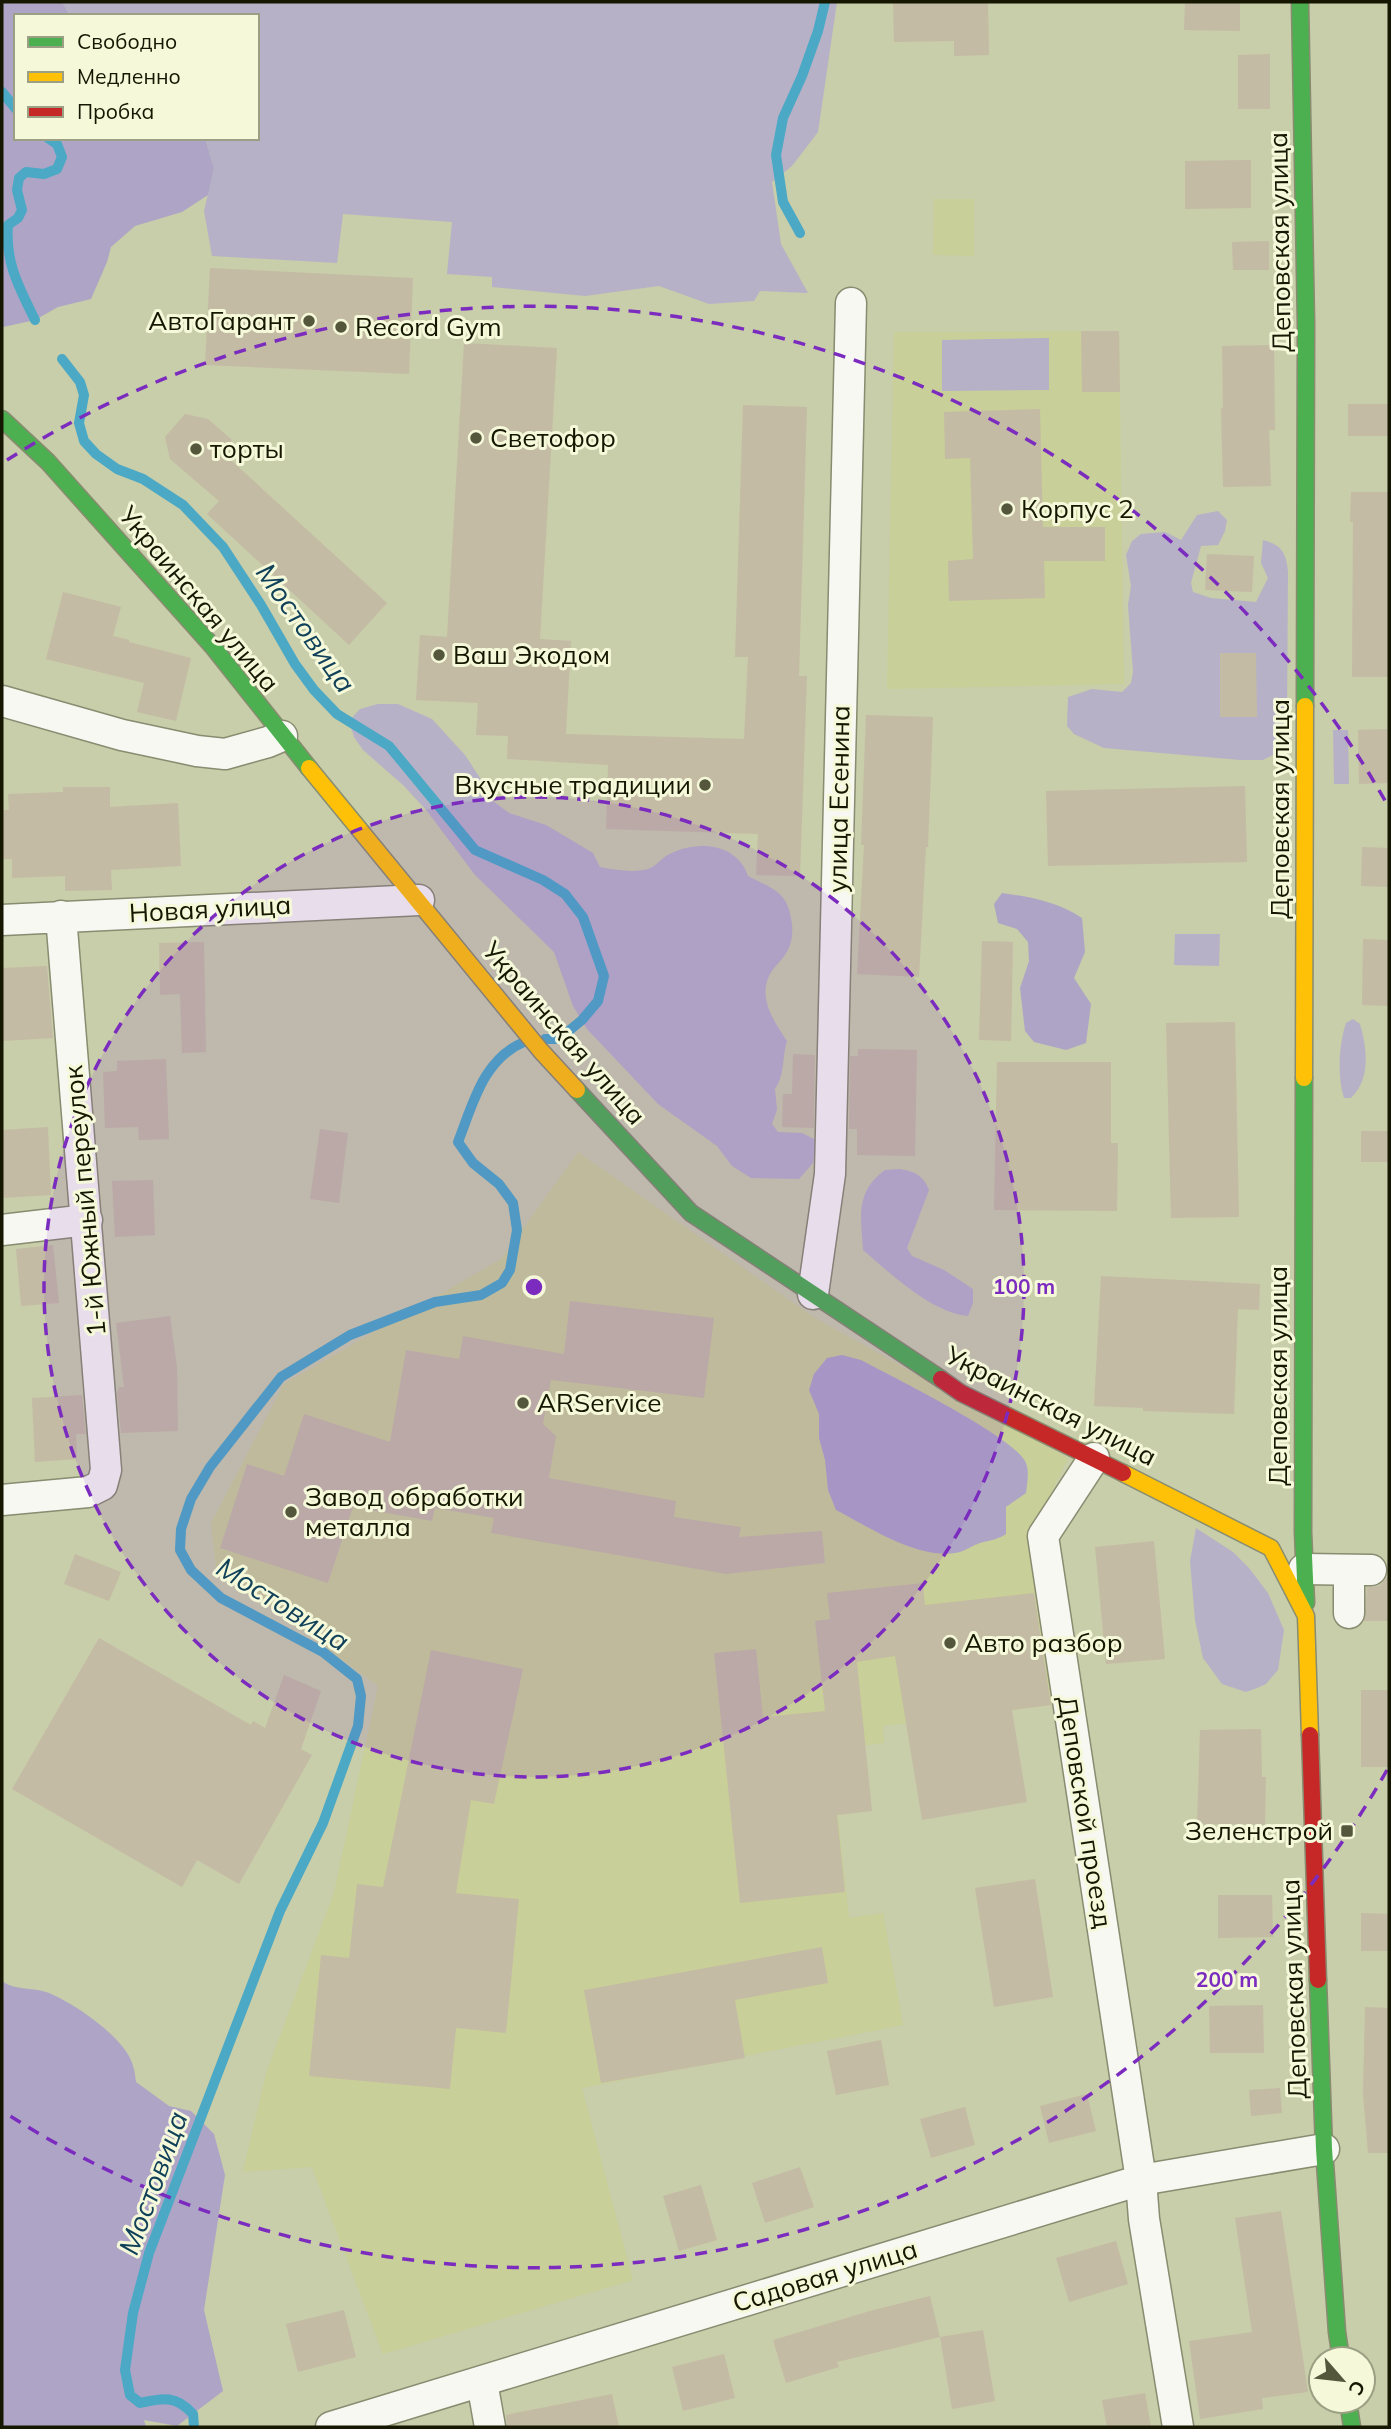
<svg xmlns="http://www.w3.org/2000/svg" width="1391" height="2429" viewBox="0 0 1391 2429" font-family="Mulish,sans-serif">
	<style>
		.built { fill: #c9cf98 }
		.green { fill: #b7b1c7 }
		.forest { fill: #aea4c6 }
		.lines { fill: none; stroke-linecap: round; stroke-linejoin: round }
		.stream { stroke: #4ba9c5; stroke-width: 10 }
		.building { fill: #c4bba4 }
		.street-casing { stroke: #888c70; stroke-width: 33 }
		.fast-casing { stroke: #888c70; stroke-width: 19 }
		.slow-casing { stroke: #888c70; stroke-width: 19 }
		.jam-casing { stroke: #888c70; stroke-width: 19 }
		.street { stroke: #f7f8f2; stroke-width: 30 }
		.fast { stroke: #4caf50; stroke-width: 16 }
		.slow { stroke: #ffc107; stroke-width: 16 }
		.jam { stroke: #c62828; stroke-width: 16 }
		.ring { fill: none; stroke: #7b2cbf; stroke-width: 3.5; stroke-dasharray: 12 9 }
		.poi-dot { fill: #54573c; stroke: #f5f9da; stroke-width: 2.5 }
		.labels { text-anchor: middle; stroke-width: 6; stroke-linejoin: round; paint-order: stroke }
		.street-label { font-size: 26px; fill: #151701; stroke: #f5f9da }
		.poi-label { font-size: 26px; fill: #151701; stroke: #f5f9da; text-anchor: start }
		.water-label { font-size: 28px; font-style: italic; fill: #114159; stroke: #f5f9da }
		.centre { fill: #7b2cbf; stroke: #f5f9da; stroke-width: 3.5 }
		.ring-label { font-size: 21px; text-anchor: middle; font-weight: bold; fill: #7b2cbf; stroke: #f5f9da; stroke-width: 6; stroke-linejoin: round; paint-order: stroke }
	</style>
	<rect width="100%" height="100%" fill="#c8cdaa"/>
	<path class="built" d="M934,199H974V256L933,255Z
		M1119,331L1124,684L887,689L894,332Z
		M578,1152L815,1318L1068,1458L1030,1538L1039,1592L1052,1705L883,1726L884,1743L831,1750L849,1918L883,1913L903,2025L582,2088L633,2280L383,2354L312,2167L243,2172L266,2073L334,1893L378,1686L216,1567L211,1523L284,1384L501,1259Z"/>
	<path class="green" d="M62,2H837L818,132L792,166L772,182L781,244L808,293L760,291L754,301L709,304L659,286L585,296L492,287V277L447,274L452,222L343,214L337,263L212,256L204,211L214,168L205,138H257V16H70Z
		M1049,338V390L942,391V340Z
		M1218,511L1227,520L1225,531L1218,545L1201,546L1191,583L1193,592L1211,598L1256,602L1268,578L1261,563L1263,540C1281,545 1286,552 1288,571L1287,716L1283,738L1273,755L1263,760H1240L1104,748L1074,734L1067,726L1068,697L1092,689L1122,692L1131,683L1133,672L1128,605L1131,586L1126,555L1132,541L1141,534L1165,532L1181,540L1197,515Z
		M378,704H398L432,719L465,755L482,781L489,798L509,813L546,825L593,853L600,867C616,870 633,873 648,869C655,867 660,860 666,856C694,840 736,841 748,876C774,890 788,891 792,924C793,933 792,941 788,950C783,960 773,967 769,976C758,999 775,1023 787,1041C782,1057 785,1075 775,1089L777,1110L772,1124L778,1132L802,1133L816,1140L813,1163L799,1179L751,1178L732,1166L717,1146L658,1104L587,1029L573,1006L554,952L475,875L427,811L403,785L363,750L354,737L349,721L360,709Z
		M1333,730H1348L1349,784H1334Z
		M1175,934H1220L1219,966L1174,965Z
		M1353,1019L1360,1024C1367,1048 1371,1079 1351,1098H1344C1337,1076 1339,1044 1346,1023Z
		M900,1169C914,1171 924,1176 929,1190L907,1248L912,1256L944,1270L973,1289V1303L968,1316C932,1313 890,1273 863,1250C861,1217 855,1192 885,1170Z
		M1196,1528L1233,1552L1249,1568L1268,1593L1284,1630L1278,1670L1266,1684L1257,1688L1246,1692L1222,1684L1203,1658L1195,1620L1190,1561Z"/>
	<path class="forest" d="M2,2H62L70,16H16V138H205L214,168L208,195L182,212L135,226L111,247L107,262L91,299L58,307L35,320L3,327Z
		M1002,893C1031,897 1058,902 1082,918L1085,952L1074,978L1091,1004L1086,1043L1066,1050L1034,1042L1025,1031L1020,988L1029,961L1028,942L1017,929L998,923L994,904Z
		M842,1355L861,1360C891,1376 1012,1436 1025,1461C1030,1470 1027,1483 1026,1493L1006,1507V1534C997,1540 990,1540 980,1543C973,1545 967,1550 960,1552C921,1562 869,1527 836,1510L828,1490L825,1460L819,1438V1414L809,1390L814,1374L827,1358Z
		M2,1981C15,1991 34,1987 49,1993C75,2004 126,2038 133,2066C135,2071 135,2077 136,2082L169,2106L191,2111L214,2134L225,2175L204,2310L223,2391L177,2426L144,2420L146,2427H2Z"/>
	<g class="lines">
		<path class="stream" d="M2,92L16,109
			M800,233L783,202L776,155L783,118L802,76L818,31L825,2
			M35,320C19,287 5,263 8,225L18,218L22,210L17,190L19,178L26,172L44,174L57,169L62,157L57,144L48,138
			M62,359L80,382L84,395L79,423L84,441L96,454L117,469L143,479L183,505L223,547L261,605L295,664L314,690L337,714L389,746L475,850L543,880L565,894L583,917L604,976L598,1001L582,1020L559,1039H545
			M194,2427L193,2414C176,2395 163,2398 140,2403L130,2395L125,2370L133,2313L149,2253L280,1911L323,1823L358,1726L361,1696L357,1679L323,1652L221,1598L191,1570L180,1550L181,1529L191,1499L210,1467L281,1377L350,1335L435,1302L481,1295L502,1283L510,1270L517,1230L513,1203L499,1184L473,1163L458,1142C473,1104 483,1059 524,1042"/>
	</g>
	<path class="building" d="M893,2H988L989,55L954,56V41L894,42Z
		M1185,2H1240V31L1184,30Z
		M1270,54V109H1238V55Z
		M1251,160V208L1185,209V161Z
		M1269,241V270H1233L1232,242Z
		M210,268L413,278L409,374L205,365Z
		M1081,331H1119L1120,392H1082Z
		M464,343L557,348L540,639L571,641L566,734L744,739L748,657H735L743,405L807,407L799,676H807L800,876L756,875L758,834L606,829L608,765L507,759L508,736L476,735L478,703L416,700L420,635L447,637Z
		M1274,345L1275,430H1269L1271,486L1223,487L1221,408H1223L1222,346Z
		M1348,404H1389V436H1348Z
		M1040,409L1043,527H1105V561H1044L1045,598L949,601L948,561L973,559L970,458L945,459L944,412Z
		M185,414L208,419L232,440L222,452L387,603L349,645L207,514L219,501L170,459L165,437Z
		M1351,492H1389V677H1352L1353,522H1350Z
		M1207,554L1254,556L1252,592L1205,590Z
		M63,592L121,607L113,636L129,640V642L191,658L176,721L137,712L144,683L46,659Z
		M1220,653H1256L1257,717H1220Z
		M866,715L933,717L928,847H926L919,977L857,974L864,845H861Z
		M1389,729V783L1359,784L1358,730Z
		M1245,786L1247,862L1048,866L1046,791Z
		M63,787H110V807L178,803L181,866L111,870L112,890L65,891V876L12,878V859H2V810H9L8,794L63,792Z
		M1362,847L1389,848V887L1361,886Z
		M1363,939L1389,940V1006L1362,1005Z
		M982,941L1013,942L1011,1041L979,1040Z
		M204,942L206,1052L182,1053L180,994L160,995L159,943Z
		M47,966L53,1038L2,1041V968Z
		M1235,1022L1239,1217L1171,1218L1166,1023Z
		M858,1049L917,1050L915,1156L857,1155V1129H849L850,1056H858Z
		M793,1054L815,1055L814,1128L782,1127L783,1094H792Z
		M166,1059L169,1139L139,1140L138,1127L105,1128L103,1072L117,1071V1061Z
		M997,1062H1111V1143H1118L1117,1211L994,1210Z
		M48,1127L51,1195L2,1198V1130Z
		M320,1129L348,1133L339,1203L310,1199Z
		M1361,1131H1388V1162H1361Z
		M153,1180L155,1235L115,1237L112,1181Z
		M53,1245L59,1303L21,1306L16,1249Z
		M1101,1276L1260,1284L1259,1310L1238,1309L1234,1414L1143,1411V1408L1094,1406Z
		M570,1301L714,1318L704,1398L551,1380L543,1424L556,1436L549,1478L676,1501L674,1517L741,1527L739,1537L822,1531L825,1563L726,1574L491,1533L494,1518L435,1508L432,1521L353,1507L328,1583L220,1548L247,1464L284,1476L304,1414L390,1442L406,1350L459,1359L463,1336L564,1354Z
		M170,1316L177,1367L178,1431L121,1433L117,1393L119,1387H124L116,1323Z
		M82,1395L86,1434H76L77,1459L35,1462L32,1398Z
		M1154,1541L1165,1659L1106,1664L1095,1547Z
		M75,1554L121,1572L109,1601L64,1584Z
		M1387,1577H1389V1621H1364L1367,1587L1379,1586Z
		M923,1583L925,1605L1034,1593L1051,1705L1012,1710L1027,1802L922,1820L895,1656L857,1662L872,1811L837,1815L845,1892L740,1903L714,1653L756,1649L763,1717L825,1711L815,1621L830,1619L827,1593Z
		M99,1638L251,1725L253,1721L265,1728L284,1675L321,1691L301,1749L312,1755L239,1884L197,1860L182,1887L12,1789Z
		M431,1650L523,1669L494,1804L471,1800L456,1893L519,1899L506,2033L456,2028L450,2089L309,2076L321,1955L349,1958L357,1884L383,1887Z
		M1361,1690H1389V1767H1361Z
		M1261,1729L1262,1777H1266L1265,1825L1197,1824L1200,1730Z
		M1035,1879L1053,1997L994,2007L975,1888Z
		M1218,1895H1272L1273,1937L1218,1938Z
		M1361,1913L1389,1914V1951H1361Z
		M822,1947L828,1983L735,2000L745,2058L601,2083L584,1990Z
		M1263,2005L1264,2053H1210L1209,2006Z
		M1365,2007L1389,2008V2153H1368L1363,2093Z
		M881,2040L889,2085L836,2095L827,2051Z
		M1280,2088L1282,2113L1251,2116L1249,2090Z
		M1087,2094L1096,2131L1049,2143L1040,2106Z
		M965,2107L975,2145L931,2158L920,2119Z
		M800,2167L814,2207L765,2223L752,2183Z
		M701,2185L717,2240L679,2251L663,2196Z
		M1281,2211L1308,2392L1262,2398L1263,2409L1200,2419L1189,2341L1252,2332L1235,2218Z
		M1116,2241L1128,2284L1069,2302L1056,2258Z
		M930,2296L940,2337L837,2362L839,2367L786,2383L773,2340L870,2311Z
		M344,2310L356,2357L298,2372L286,2324Z
		M983,2330L995,2401L952,2409L940,2337Z
		M724,2354L735,2398L683,2411L672,2367Z
		M1145,2393L1151,2427H1107L1102,2400Z
		M612,2394L619,2427H507L506,2415Z"/>
	<g class="lines">
		<defs>
			<path id="street" d="M2,701L122,735L197,751L225,754L268,742L282,736
				M2,920L419,900
				M2,1230L87,1220
				M813,1294L830,1174L851,303
				M1094,1458L1043,1536L1141,2180L1144,2219L1178,2427
				M2,1500L88,1492L102,1485L106,1470L61,916
				M1304,1569L1371,1570
				M1349,1570V1613
				M482,2382L490,2427
				M331,2427L1141,2180L1324,2149"/>
			<path id="fast" d="M1300,2L1306,324L1305,706
				M2,419L48,462L214,648L309,768
				M1304,1078L1303,1532L1306,1603
				M577,1090L691,1213L941,1379
				M1318,1980L1324,2149L1337,2332L1341,2359
				M1348,2401L1352,2427"/>
			<path id="slow" d="M309,768L541,1051L577,1090
				M1304,1078L1305,706
				M1123,1473L1271,1548L1306,1616L1310,1735"/>
			<path id="jam" d="M941,1379L961,1393L1123,1473
				M1310,1735L1318,1980"/>
		</defs>
		<use href="#street" class="street-casing"/>
		<use href="#fast" class="fast-casing"/>
		<use href="#slow" class="slow-casing"/>
		<use href="#jam" class="jam-casing"/>
		<use href="#street" class="street"/>
		<use href="#fast" class="fast"/>
		<use href="#slow" class="slow"/>
		<use href="#jam" class="jam"/>
	</g>
	<circle cx="534" cy="1287" r="490" fill="#7b2cbf" fill-opacity=".12"/>
	<g class="ring">
		<circle cx="534" cy="1287" r="490"/>
		<path d="M1387 1770A980 980 0 0 1 7 2114M7 460A980 980 0 0 1 1387 804"/>
	</g>
	<g class="poi-dot">
		<circle cx="309" cy="321" r="7"/>
		<circle cx="341" cy="327" r="7"/>
		<circle cx="476" cy="438" r="7"/>
		<circle cx="196" cy="449" r="7"/>
		<circle cx="1007" cy="509" r="7"/>
		<circle cx="439" cy="655" r="7"/>
		<circle cx="705" cy="785" r="7"/>
		<circle cx="523" cy="1403" r="7"/>
		<circle cx="291" cy="1512" r="7"/>
		<circle cx="950" cy="1643" r="7"/>
		<rect x="1340" y="1824" width="14" height="14" rx="3.5"/>
	</g>
	<g class="labels">
		<g class="street-label">
			<text transform="translate(1280 242) rotate(-91)" y="9">Деповская улица</text>
			<text transform="translate(199 599) rotate(50)" y="9">Украинская улица</text>
			<text transform="translate(839 799) rotate(-89)" y="9">улица Есенина</text>
			<text transform="translate(1280 809) rotate(-90)" y="9">Деповская улица</text>
			<text transform="translate(210 909) rotate(-3)" y="9">Новая улица</text>
			<text transform="translate(564 1033) rotate(49)" y="9">Украинская улица</text>
			<text transform="translate(85 1201) rotate(-95)" y="9">1-й Южный переулок</text>
			<text transform="translate(1278 1376) rotate(-90)" y="9">Деповская улица</text>
			<text transform="translate(1051 1406) rotate(27)" y="9">Украинская улица</text>
			<text transform="translate(1085 1812) rotate(81)" y="9">Деповской проезд</text>
			<text transform="translate(1294 1989) rotate(-92)" y="9">Деповская улица</text>
			<text transform="translate(825 2276) rotate(-17)" y="9">Садовая улица</text>
		</g>
		<g class="poi-label">
			<text x="295" y="330" text-anchor="end">АвтоГарант</text>
			<text x="355" y="336">Record Gym</text>
			<text x="490" y="447">Светофор</text>
			<text x="210" y="458">торты</text>
			<text x="1021" y="518">Корпус 2</text>
			<text x="453" y="664">Ваш Экодом</text>
			<text x="691" y="794" text-anchor="end">Вкусные традиции</text>
			<text x="537" y="1412">ARService</text>
			<text x="305" y="1506">Завод обработки<tspan x="305" dy="30">металла</tspan></text>
			<text x="964" y="1652">Авто разбор</text>
			<text x="1333" y="1840" text-anchor="end">Зеленстрой</text>
		</g>
		<g class="water-label">
			<text transform="translate(306 628) rotate(55)" y="10">Мостовица</text>
			<text transform="translate(283 1604) rotate(32)" y="10">Мостовица</text>
			<text transform="translate(153 2183) rotate(-70)" y="10">Мостовица</text>
		</g>
	</g>
	<circle cx="534" cy="1287" r="10" class="centre"/>
	<g class="ring-label">
		<text x="1024" y="1294">100 m</text>
		<text x="1227" y="1987">200 m</text>
	</g>
	<rect width="1391" height="2429" fill="none" stroke="#151701" stroke-width="7"/>
	<rect x="14" y="14" width="245" height="126" fill="#f5f9da" stroke="#9b9f83" stroke-width="2"/>
	<rect x="28" y="37" width="35" height="10" fill="#4caf50" stroke="#9b9f83" stroke-width="2"/>
	<text x="77" y="49" font-size="21" fill="#151701">Свободно</text>
	<rect x="28" y="72" width="35" height="10" fill="#ffc107" stroke="#9b9f83" stroke-width="2"/>
	<text x="77" y="84" font-size="21" fill="#151701">Медленно</text>
	<rect x="28" y="107" width="35" height="10" fill="#c62828" stroke="#9b9f83" stroke-width="2"/>
	<text x="77" y="119" font-size="21" fill="#151701">Пробка</text>
	<g transform="translate(1342 2380) rotate(118)"><circle r="33" fill="#f5f9da" stroke="#9b9f83" stroke-width="2"/>
	<path d="M0-5L12 26L0 18L-12 26Z" fill="#54573c"/>
	<text y="-10" font-size="19" font-weight="bold" text-anchor="middle" fill="#151701">С</text>
	</g>
</svg>
